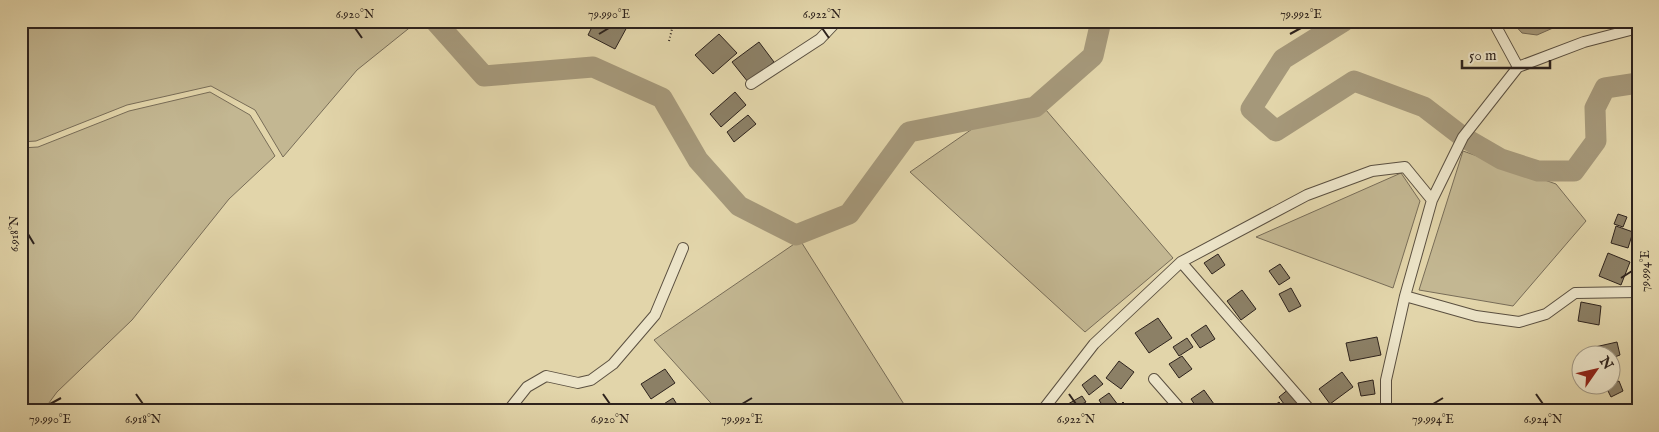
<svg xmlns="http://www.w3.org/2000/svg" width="1659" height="432" viewBox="0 0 1659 432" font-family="'IM FELL English',serif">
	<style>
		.green { fill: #c3b792; stroke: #786d58 }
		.water { fill: #a5987a; stroke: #756955 }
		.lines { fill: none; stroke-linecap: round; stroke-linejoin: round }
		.river { stroke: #a5987a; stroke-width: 21 }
		.building { fill: #8c8066; stroke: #2e231d }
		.minor-casing { stroke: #5b5040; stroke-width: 12 }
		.path { stroke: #2e231d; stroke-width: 2; stroke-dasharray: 1 2.5; stroke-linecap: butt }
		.minor { stroke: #ece4c8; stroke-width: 10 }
		.ticks { fill: none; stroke: #2e231d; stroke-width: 2 }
		.neatline { fill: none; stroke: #2e231d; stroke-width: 2 }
		.ticks-label { font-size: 12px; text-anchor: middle; fill: #2e231d }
	</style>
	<rect width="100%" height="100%" fill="#e2d5aa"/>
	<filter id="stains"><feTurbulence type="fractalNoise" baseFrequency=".004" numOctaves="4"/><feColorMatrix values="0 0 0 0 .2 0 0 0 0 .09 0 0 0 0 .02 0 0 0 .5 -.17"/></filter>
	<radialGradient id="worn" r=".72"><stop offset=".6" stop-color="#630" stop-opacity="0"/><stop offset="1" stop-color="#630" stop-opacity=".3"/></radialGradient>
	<path class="green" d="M21,21H418L357,70L283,157L255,110L211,86L127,105L36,141L21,142Z
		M210,92L250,115L275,156L229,199L132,320L57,392L43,411H21V148L38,147L129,111Z
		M1046,110L1173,258L1085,332L910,172L975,127Z
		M1463,151L1556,184L1586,221L1513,306L1419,290Z
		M1401,173L1420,201L1393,288L1256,237Z
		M800,240L907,409L904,411H718L654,340Z"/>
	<path class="water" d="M1511,21H1569L1537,35L1522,33Z"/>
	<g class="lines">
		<path class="river" d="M435,21L484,76L593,67L662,98L698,160L739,206L796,235L849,214L909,132L1035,107L1093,56L1101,21
			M1344,21L1283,59L1251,109L1276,131L1354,81L1424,107L1463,137L1501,159L1538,171H1574L1596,141L1595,108L1605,88L1638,83"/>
	</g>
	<path class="building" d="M595,21H617L627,27L615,49L588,35Z
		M719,34L737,53L713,74L695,55Z
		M759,42L774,62L748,82L732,62Z
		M735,92L746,105L721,127L710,114Z
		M748,115L756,124L734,142L727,132Z
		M1618,214L1627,217L1623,227L1614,224Z
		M1616,226L1633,232L1628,248L1611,243Z
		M1608,253L1630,262L1621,285L1599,276Z
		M1218,254L1225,265L1212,274L1204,263Z
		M1280,264L1290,278L1279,285L1269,271Z
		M1291,288L1301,306L1289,312L1279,294Z
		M1242,290L1256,309L1241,320L1227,301Z
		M1581,302L1601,306L1599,325L1578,321Z
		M1158,318L1172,338L1149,353L1135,333Z
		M1206,325L1215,339L1200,348L1191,335Z
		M1377,337L1381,355L1350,361L1346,343Z
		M1187,338L1193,347L1179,356L1173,347Z
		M1617,342L1620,355L1612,358V354H1597L1595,347Z
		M1182,356L1192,369L1179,378L1169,364Z
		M1119,361L1134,372L1121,389L1106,378Z
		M665,369L675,383L651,399L641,384Z
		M1342,372L1353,387L1330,404L1319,389Z
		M1095,375L1103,384L1089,395L1082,385Z
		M1373,380L1375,394L1361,396L1358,383Z
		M1619,381L1623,391L1611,397L1606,387Z
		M1290,388L1303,405L1295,411H1289L1279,397Z
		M1204,390L1214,404L1203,411H1199L1191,399Z
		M1109,393L1118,405L1110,411H1106L1099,400Z
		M1082,396L1086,402L1071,410L1068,404Z
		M673,398L681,411H653Z
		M1123,402L1131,411H1115Z
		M1279,402L1285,410L1267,411Z
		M1493,403L1500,411H1485Z"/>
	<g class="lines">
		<defs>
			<path id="minor" d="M1493,21L1518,67L1584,42L1638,28
				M751,84L820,39L837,21
				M1181,262L1311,411
				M1405,296L1476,316L1519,322L1546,314L1575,293L1638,292
				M1154,379L1182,411
				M508,411L527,387L546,376L578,383L591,380L613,364L655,315L683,248
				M1042,411L1094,344L1181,262L1307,195L1372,171L1405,167L1432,200
				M1386,411V380L1405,296L1432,200L1463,137L1518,67"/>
		</defs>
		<use href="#minor" class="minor-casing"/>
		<path class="path" d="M669,41L674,21"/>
		<use href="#minor" class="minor"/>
	</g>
	<path class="ticks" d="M355,28L362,38M822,28L829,38M599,34L609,28M1290,34L1301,28M28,234L34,244M1621,278L1632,271M136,394L143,404M603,394L610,404M1069,394L1076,404M1536,394L1543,404M50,404L61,398M742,404L752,398M1433,404L1443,398"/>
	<rect width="1659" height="432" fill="none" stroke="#e2d5aa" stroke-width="55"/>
	<g transform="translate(1596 370) rotate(56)"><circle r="24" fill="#ece4c8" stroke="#a09784"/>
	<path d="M0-4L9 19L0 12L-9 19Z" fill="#8f2418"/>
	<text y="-8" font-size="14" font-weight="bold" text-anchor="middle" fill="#2e231d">N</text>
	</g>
	<path d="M1462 60v8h88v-8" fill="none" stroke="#2e231d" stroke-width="2.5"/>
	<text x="1469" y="60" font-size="15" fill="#2e231d" stroke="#ece4c8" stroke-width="4" paint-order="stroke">50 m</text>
	<rect x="28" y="28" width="1604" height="376" class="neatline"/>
	<g class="ticks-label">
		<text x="355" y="18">6.920°N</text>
		<text x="609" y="18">79.990°E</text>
		<text x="822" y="18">6.922°N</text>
		<text x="1301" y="18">79.992°E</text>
		<text transform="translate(14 234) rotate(-90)" y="4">6.918°N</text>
		<text transform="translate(1645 271) rotate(-90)" y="4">79.994°E</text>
		<text x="50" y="423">79.990°E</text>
		<text x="143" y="423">6.918°N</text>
		<text x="610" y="423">6.920°N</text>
		<text x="742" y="423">79.992°E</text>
		<text x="1076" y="423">6.922°N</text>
		<text x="1433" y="423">79.994°E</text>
		<text x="1543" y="423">6.924°N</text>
	</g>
	<rect width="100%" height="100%" filter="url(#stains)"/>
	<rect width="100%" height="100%" fill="url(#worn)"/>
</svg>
